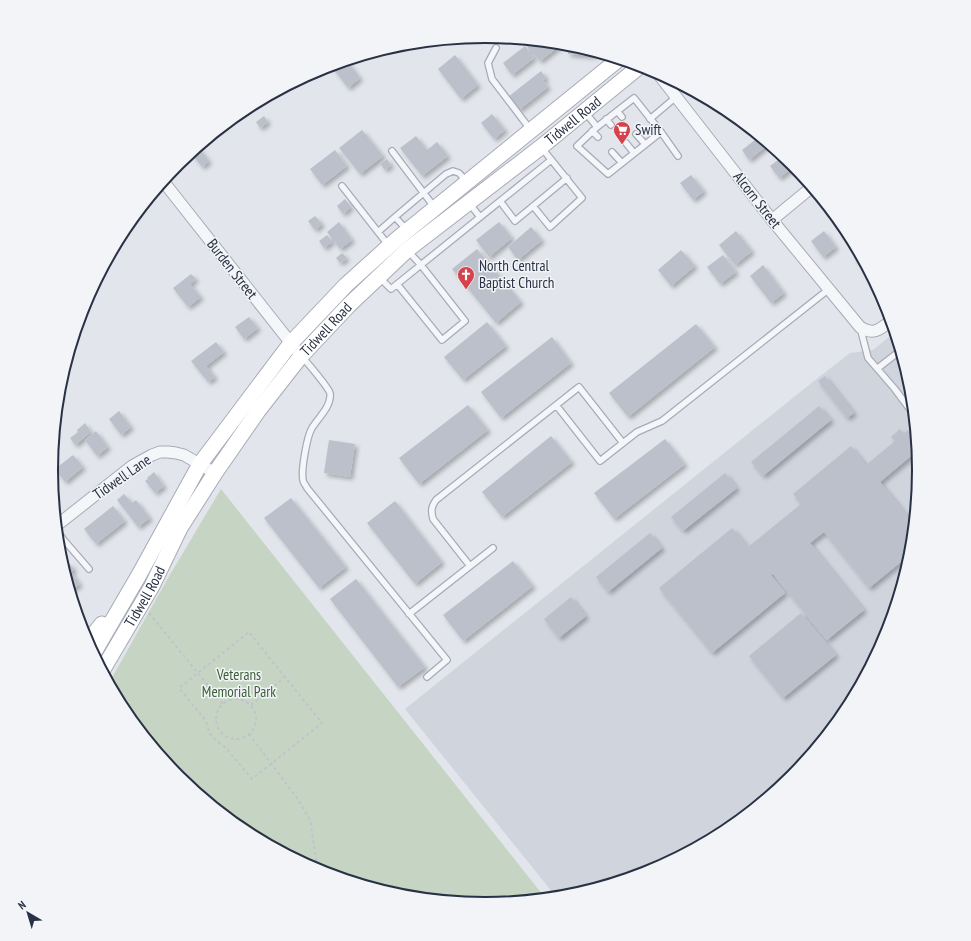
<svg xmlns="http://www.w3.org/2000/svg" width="971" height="941" viewBox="0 0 971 941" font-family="'PT Sans Narrow',sans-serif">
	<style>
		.built { fill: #d0d4dd }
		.green { fill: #c6d5c3 }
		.building { fill: #bcc0cb; filter: url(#shadow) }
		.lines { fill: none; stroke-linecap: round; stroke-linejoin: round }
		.service-casing { stroke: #a7abb6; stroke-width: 8 }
		.minor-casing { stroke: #a7abb6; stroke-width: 13 }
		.secondary-casing { stroke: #a7abb6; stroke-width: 17 }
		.path { stroke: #c0c3ca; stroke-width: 2; stroke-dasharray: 3 3; stroke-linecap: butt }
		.service { stroke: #f5f6f9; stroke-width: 5.5 }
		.minor { stroke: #f5f6f9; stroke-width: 11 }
		.secondary { stroke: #fff; stroke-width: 15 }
		.labels { text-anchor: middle; stroke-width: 3; stroke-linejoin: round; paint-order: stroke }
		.street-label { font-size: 15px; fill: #293144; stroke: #f2f4f8 }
		.poi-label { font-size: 15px; fill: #293144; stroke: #f2f4f8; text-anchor: start }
		.park-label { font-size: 15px; fill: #3a6036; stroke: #f2f4f8 }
		.rim { fill: none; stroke: #293144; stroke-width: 2 }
	</style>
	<defs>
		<filter id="shadow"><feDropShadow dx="3" dy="3" stdDeviation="2" flood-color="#0004"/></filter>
	</defs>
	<rect width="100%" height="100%" fill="#e2e5eb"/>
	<path class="built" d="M895,332L912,386L920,471L912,555L887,637L847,712L793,778L727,832L652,872L570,897L557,898L405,709L814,381L850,353L873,350Z"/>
	<path class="green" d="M221,489L546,899L485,905L401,897L319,872L244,832L178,778L124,712L109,683L168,578Z"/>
	<path class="building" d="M528,40L562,44L540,61L524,43Z
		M525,46L534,58L512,75L503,63Z
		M574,46L594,52V56L568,54V47H574Z
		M455,55L478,85L461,99L438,69Z
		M347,61L360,78L348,88L332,67L337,64Z
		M541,71L546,78L543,80L548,87L519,110L508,97Z
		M492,114L505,130L494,139L481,123Z
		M264,116L268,122L260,128L256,122Z
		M362,130L383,156L360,174L339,148Z
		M416,136L427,150L437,142L448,156L422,176L400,148Z
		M760,136L769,144L749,160L742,150Z
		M198,147L209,161L202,167L191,153Z
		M335,150L347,166L322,185L310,169Z
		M782,157L791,169L779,178L770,166Z
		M387,159L391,165L385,170L380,164Z
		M691,175L704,191L693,200L680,183Z
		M345,199L351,207L343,214L337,206Z
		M315,216L322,224L315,230L308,221Z
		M339,222L352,240L340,249L327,232Z
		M499,222L512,238L489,257L476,240Z
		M531,227L542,240L518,260L508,247Z
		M736,231L752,251L735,265L719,245Z
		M824,231L836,247L823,257L811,241Z
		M327,235L332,242L324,248L319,241Z
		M477,249L521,302L496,323L452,269Z
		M681,250L695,266L671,286L658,270Z
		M859,252L864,261L860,264L854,257Z
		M342,253L347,258L340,263L336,258Z
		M723,255L736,272L720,284L707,267Z
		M763,265L784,293L771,303L750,276Z
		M191,274L196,279L190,284L201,297L188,307L173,288Z
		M249,317L258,328L244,339L235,327Z
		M487,322L506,346L463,380L444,357Z
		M696,324L715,347L628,417L609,393Z
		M552,337L571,363L501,418L481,392Z
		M216,342L224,352L206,366L215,377L208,382L191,361Z
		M825,376L854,413L847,418L818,381Z
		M468,405L488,430L419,484L399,458Z
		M819,406L831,420L763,476L751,462Z
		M119,411L131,427L121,435L109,419Z
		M85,423L91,432L75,445L70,438L78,432L77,430Z
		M900,429L904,434L908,430L917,442L920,466L911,456L880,482L915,525L912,553L869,588L824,532L810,543L864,610L827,640L773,574L771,575L785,593L712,653L659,588L732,528L748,547L801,504L793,494L851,446L866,465L895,441L891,437Z
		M96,431L108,447L97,456L85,440Z
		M551,436L572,462L502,517L482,492Z
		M665,439L685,464L614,519L594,493Z
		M329,440L355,444L350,477L324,473Z
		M73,455L83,467L65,482L55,469Z
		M154,472L164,486L155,493L145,481L148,479L147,478Z
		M725,473L737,488L683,531L671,517Z
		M124,494L132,503L136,500L150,518L138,527L117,500Z
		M291,498L346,567L319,588L264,518Z
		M395,501L442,562L415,584L367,523Z
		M113,506L125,521L96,544L84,529Z
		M650,533L662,548L608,592L596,577Z
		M513,561L533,586L463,641L443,615Z
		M62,563L65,567L69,563L74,569L71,572L80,584L70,591Z
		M356,579L425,667L398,687L330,599Z
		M571,597L586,616L559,638L544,619Z
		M801,613L836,655L783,698L749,656Z"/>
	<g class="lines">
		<defs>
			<path id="service" d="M496,48L488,63L492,79L530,129
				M617,111L622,117
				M585,112L597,127L577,146L608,174L661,132L634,98L597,127
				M606,119L611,125
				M650,119L676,97
				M592,131L598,137
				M661,132L678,156
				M636,134L645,144
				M626,143L634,153
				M392,151L435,208
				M612,152L622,163
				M342,186L389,246
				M500,201L515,221L567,178
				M469,203L480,217
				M533,206L550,227L582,198L541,147
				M395,217L446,174L453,171L459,173L466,181
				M378,232L395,217L406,229
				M379,277L391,289L551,160
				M397,284L442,340L465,321L421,265L407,250
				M860,327L868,358L894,388L915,416
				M301,356C307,362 328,387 330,393C332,406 318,418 312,428C307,436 301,470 303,480C303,483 306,485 307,488L447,660L427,677
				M878,368L901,350
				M556,405L600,461L637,432L662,421L829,289
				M57,530L63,539L89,569
				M470,566L433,519C431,511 431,507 436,500L579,387L623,443
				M409,614L493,548"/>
			<path id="minor" d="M656,71L772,220L860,327C874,336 880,329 892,320
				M163,181L301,356
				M772,220L812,187
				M56,526L132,466L152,455L160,452H168L176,453L184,455L215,473"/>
			<g id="secondary">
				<path d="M87,643L102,624"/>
				<path d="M93,654L139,575L200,464L291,343L346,285L397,239L619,59"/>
				<path id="s1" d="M102,671L152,586L180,528L215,473L258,411L301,356L349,305L407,250L541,147L640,66"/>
			</g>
		</defs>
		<use href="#service" class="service-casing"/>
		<use href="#minor" class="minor-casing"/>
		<use href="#secondary" class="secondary-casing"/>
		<path class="path" d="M149,613L223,704
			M216 719a20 20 0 1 1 40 0a20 20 0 1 1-40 0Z
			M251,705L285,677L322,723L252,779L226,748L218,742L210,734L206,721L179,688L249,632L285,677
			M249,734L297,798L310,820L313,839L317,865L326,874"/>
		<use href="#service" class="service"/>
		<use href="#minor" class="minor"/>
		<use href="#secondary" class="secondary"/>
	</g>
	<defs>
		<symbol id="supermarket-pin" viewBox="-11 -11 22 30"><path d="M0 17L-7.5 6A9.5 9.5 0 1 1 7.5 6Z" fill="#d5424c" stroke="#f2f4f8"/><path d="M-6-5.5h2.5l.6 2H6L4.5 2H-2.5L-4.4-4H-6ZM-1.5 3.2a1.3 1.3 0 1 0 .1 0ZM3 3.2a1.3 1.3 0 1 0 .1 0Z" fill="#fff"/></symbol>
		<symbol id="church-pin" viewBox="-11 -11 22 30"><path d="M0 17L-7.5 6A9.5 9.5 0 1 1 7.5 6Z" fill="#d5424c" stroke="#f2f4f8"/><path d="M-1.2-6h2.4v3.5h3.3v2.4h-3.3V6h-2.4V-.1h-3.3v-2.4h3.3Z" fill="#fff"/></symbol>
	</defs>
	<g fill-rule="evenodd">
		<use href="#supermarket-pin" x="612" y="120" width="20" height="27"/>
		<use href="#church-pin" x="456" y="265" width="20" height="27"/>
	</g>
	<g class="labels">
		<g class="street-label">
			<text dy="5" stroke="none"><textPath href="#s1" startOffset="734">Tidwell Road</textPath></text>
			<text transform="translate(757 200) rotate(52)" y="5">Alcorn Street</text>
			<text transform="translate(232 269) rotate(52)" y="5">Burden Street</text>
			<text dy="5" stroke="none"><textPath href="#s1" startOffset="410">Tidwell Road</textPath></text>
			<text transform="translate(122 477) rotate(-35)" y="5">Tidwell Lane</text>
			<text dy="5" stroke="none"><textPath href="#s1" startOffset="86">Tidwell Road</textPath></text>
		</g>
		<g class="poi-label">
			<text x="635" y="135">Swift</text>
			<text x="479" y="271">North Central<tspan x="479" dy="17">Baptist Church</tspan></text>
		</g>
		<g class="park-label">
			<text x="239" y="680">Veterans<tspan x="239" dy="17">Memorial Park</tspan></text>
		</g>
	</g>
	<path d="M0 0H971V941H0ZM58 470a427 427 0 1 1 854 0a427 427 0 1 1-854 0Z" fill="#f2f4f8" fill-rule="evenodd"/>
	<path class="rim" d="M58 470a427 427 0 1 1 854 0a427 427 0 1 1-854 0Z"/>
	<g transform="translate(28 913) rotate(322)" stroke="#f2f4f8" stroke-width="3" paint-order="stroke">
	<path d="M0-3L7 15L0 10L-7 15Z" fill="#293144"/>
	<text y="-6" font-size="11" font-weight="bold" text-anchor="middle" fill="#293144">N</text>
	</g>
</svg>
